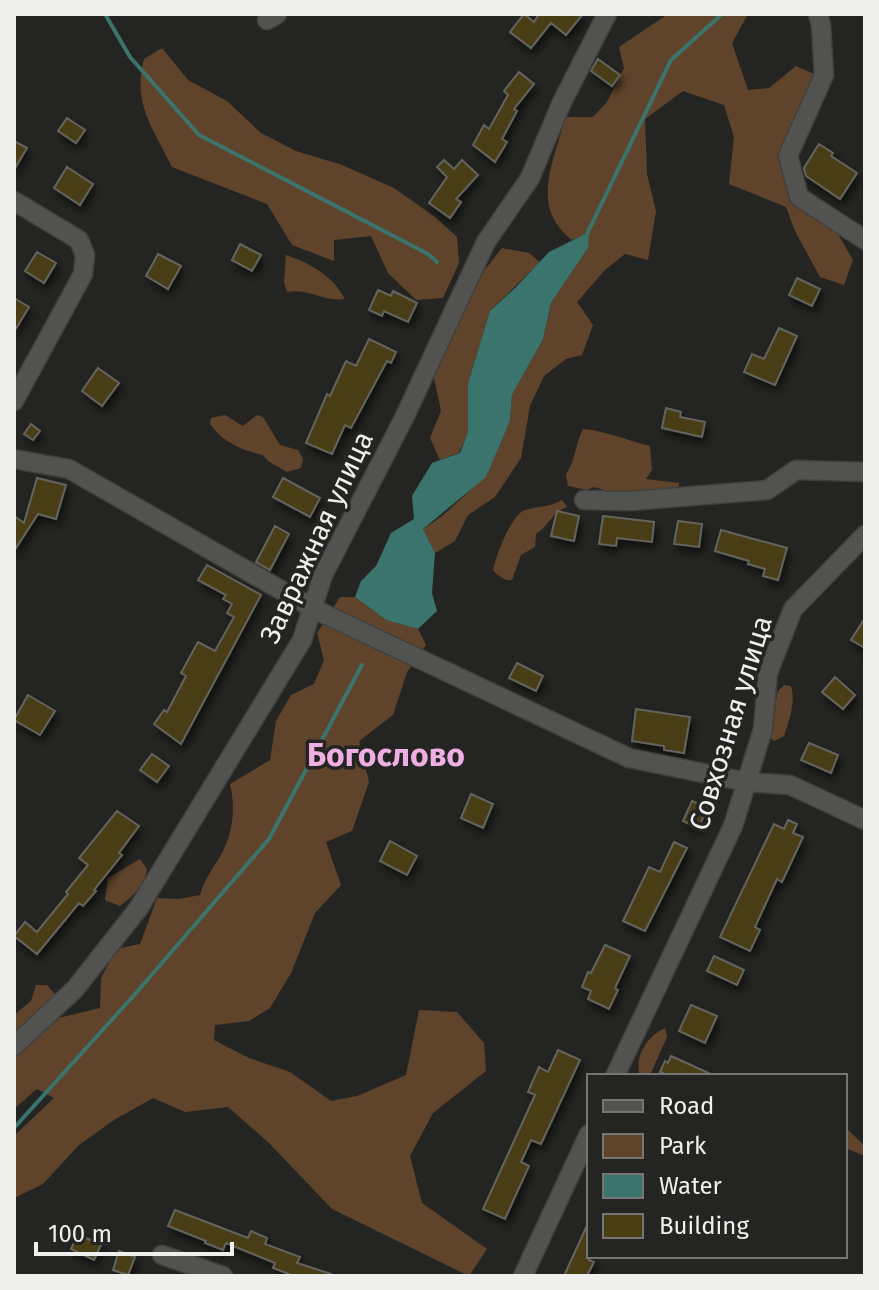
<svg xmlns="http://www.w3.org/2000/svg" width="879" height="1290" viewBox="0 0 879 1290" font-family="'Fira Sans',sans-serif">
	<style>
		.green { fill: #5f442b }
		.water { fill: #3a746c }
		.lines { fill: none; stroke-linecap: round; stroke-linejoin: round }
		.stream { stroke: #3a746c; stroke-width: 4 }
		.building { fill: #493d12; stroke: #64635f; stroke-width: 2; filter: url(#shadow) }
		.minor-casing { stroke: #40403e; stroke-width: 21 }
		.minor { stroke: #525350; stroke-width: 18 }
		.labels { text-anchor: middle; stroke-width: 7; stroke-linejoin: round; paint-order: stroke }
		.street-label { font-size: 28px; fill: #eff0ee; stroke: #242522 }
		.quarter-label { font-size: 32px; font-weight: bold; fill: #efafe3; stroke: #242522 }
	</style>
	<defs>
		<filter id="shadow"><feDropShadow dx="3" dy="5.5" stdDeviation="4" flood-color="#0009"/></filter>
	</defs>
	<rect width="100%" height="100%" fill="#242522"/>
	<path class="green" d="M664,14H748L732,43L748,90L769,88L796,66L814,74L781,152L799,205L835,229L853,260L844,285L820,277L795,231L786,207L729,184L734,137L724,105L683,91L645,119L647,174L656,211L648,260L625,254L605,270L577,302L593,325L582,355L566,359L544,376L530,406L521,458L495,497L468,515L455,541L435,553L423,529L442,516L486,476L510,421L512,395L543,339L551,303L588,248V233L572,240C528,205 555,162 565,117H593L607,102L624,68L619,47L665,16Z
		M162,48L188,80L227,101L261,133L296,151L342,165L394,188L435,217L457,237L459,263L443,298L416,300L388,273L371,236L334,240V261L292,245L267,204L172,167C153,128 132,103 144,59Z
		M502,248L529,253L540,262L490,311L468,383V433L459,453L440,460L430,438L441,411L433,373L484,271Z
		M286,255C311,264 332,275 345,299C322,302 310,288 287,292L284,282Z
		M225,415L243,426L257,415L263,417L280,445L298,450L303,459L301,468L287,472L268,461L263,455C243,451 221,441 210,424L211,418Z
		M583,429C602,430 630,441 650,446L652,470L646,479L679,483L678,492H611L594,487L587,490L568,486L566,474C576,459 575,445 583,429Z
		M562,500L567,507C552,512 549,526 536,534L535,547L521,555L512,580C504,581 498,576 493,570C496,555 511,515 525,510C538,506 551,507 562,500Z
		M340,597H355L386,620L418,629L426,645L407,672L393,715L359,741L369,782L352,831L326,842L341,885L315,913L291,973L270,1008L249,1021L215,1025L214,1040L249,1058L290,1072L331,1101L357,1096L406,1075L419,1010L457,1012L484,1043L486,1071L433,1113L410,1156L422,1203L487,1249L469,1276L332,1209L269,1143L228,1107L185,1112L153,1098L114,1120L79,1145L43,1184L14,1198V1136L54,1098L37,1089L14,1109V1059L18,1051L50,1020L100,1008L101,978L116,949L140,944L157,898L179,899L200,895C205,877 216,865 224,849C234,828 235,805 230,784L270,760L276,721L291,695L314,684L324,660L317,633Z
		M784,685L791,686C796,702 789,720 784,736L775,741L768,737L778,691Z
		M140,859L147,869C145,886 132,897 120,906L105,900L108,878Z
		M36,985H47L57,997C42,1011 31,1011 21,1031L14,1028V1015L31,1001Z
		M665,1028L667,1037L650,1075L639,1073C636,1053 647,1037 665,1028Z
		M845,1127L865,1146V1156L845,1148Z"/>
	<path class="water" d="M589,232L588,248L551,303L543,339L512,395L510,421L486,477L423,529L435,553L432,593L437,611L418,629L386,620L355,597L361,581L376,566L391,533L414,519L412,496L432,463L460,453L468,432V383L490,311L516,287L549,252Z"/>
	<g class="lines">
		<path class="stream" d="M105,14L130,57L199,135L428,254L437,262
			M587,234L671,60L722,14
			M14,1128L136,993L269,839L362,665"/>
	</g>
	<path class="building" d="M524,14L534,22L539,14H583L566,35L551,23L531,48L510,32Z
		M598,59L620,75L612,86L591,71Z
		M519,72L534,84L514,109L517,111L502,139L507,142L495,162L473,145L484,125L489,129L508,95L504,91Z
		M67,118L85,130L76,143L58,131Z
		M14,141L27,148L14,170Z
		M819,144L833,153L831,156L857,173L840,199L806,176L804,168Z
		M444,160L454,169L462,160L478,175L456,199L461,202L450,218L429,203L447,177L437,167Z
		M67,167L93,184L80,205L54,188Z
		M240,244L261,255L252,271L232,260Z
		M37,252L56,263L44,283L25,271Z
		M158,254L181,266L168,289L146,276Z
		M797,278L820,289L812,306L789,295Z
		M378,290L391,296L393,291L417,303L408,322L384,311L382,316L369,310Z
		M14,298L29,307L14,332Z
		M779,328L797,336L775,385L744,372L752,354L764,359Z
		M369,339L396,352L391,363L387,361L351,428L345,425L332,454L306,443L327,394L330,396L346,361L356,366Z
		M98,368L119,383L102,406L82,391Z
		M666,408L681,412L680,417L705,422L702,437L662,428Z
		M31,424L40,431L33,440L24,434Z
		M37,478L66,485L56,519L38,514L14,551V516L24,523Z
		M283,478L320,498L310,517L273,497Z
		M557,511L579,516L574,541L551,536Z
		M603,516L654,522L652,542L617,538L616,546L599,544Z
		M678,521L702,524L699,547L674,544Z
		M275,526L289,534L270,570L256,562Z
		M721,530L787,548L778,580L763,576L765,569L748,564L749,561L715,551Z
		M207,565L261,595L181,744L154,724L164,710L167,712L186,676L181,673L198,642L215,651L234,617L227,613L232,604L223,599L226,595L198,580Z
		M865,618V648L851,640Z
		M517,663L543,676L536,691L509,678Z
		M835,677L855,695L843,709L822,692Z
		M28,695L55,711L40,735L14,720Z
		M636,709L690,717L684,753L664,750V746L632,741Z
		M809,743L838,755L831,773L801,760Z
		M152,754L169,766L157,782L140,770Z
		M471,794L493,804L483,828L461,818Z
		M692,801L708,808L698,828L683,821Z
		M117,811L139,826L119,853L122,855L94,890L96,891L83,906L79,903L37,954L14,936L25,922L37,932L68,894L66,892L88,865L79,858Z
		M788,820L797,824L793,833L803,837L782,882L777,879L755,927L760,930L750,951L720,937L774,824L784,829Z
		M390,841L417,856L407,875L380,861Z
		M674,842L687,848L645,931L623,921L649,867L660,872Z
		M605,945L630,956L615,988L618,990L609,1009L588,999L591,991L582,987L588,972L591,973Z
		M714,956L744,970L737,985L707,971Z
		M691,1005L717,1016L705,1043L679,1031Z
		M558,1050L580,1060L541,1144L531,1140L521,1162L529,1166L505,1219L483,1209L535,1095L528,1092L539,1067L548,1072Z
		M671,1056L715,1076H669L660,1072L665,1061L668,1063Z
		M175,1210L248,1238L251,1231L267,1238L265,1244L300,1257L297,1263L331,1274V1276H294L273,1268L275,1263L226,1243L223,1250L205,1243L206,1241L168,1226Z
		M589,1221V1260L594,1262L587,1276H564Z
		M78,1234L101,1245L94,1260L71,1249Z
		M119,1251L135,1257L128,1275L113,1270Z"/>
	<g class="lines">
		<defs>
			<path id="minor" d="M818,14L821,25L824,75L788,156L799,197L865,240
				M267,20L277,14
				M14,201L79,240L85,255L83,274L14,401
				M14,459L69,469L314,609L629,758L747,782L790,785L865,820
				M584,500L630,501L767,490L796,470L865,472
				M14,1046L75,989L138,909L302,640L323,575L404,418L486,242L530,178L562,102L607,14
				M615,1076L733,826L763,729L768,673L793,609L865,535
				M162,1255L223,1276
				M523,1276L589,1134"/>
		</defs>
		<use href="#minor" class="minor-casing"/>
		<use href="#minor" class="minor"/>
	</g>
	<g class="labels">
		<g class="street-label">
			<text transform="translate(316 537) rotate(-65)" y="10">Завражная улица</text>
			<text transform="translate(730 723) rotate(-73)" y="10">Совхозная улица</text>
		</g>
		<g class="quarter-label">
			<text x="386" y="766">Богослово</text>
		</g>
	</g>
	<rect width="879" height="1290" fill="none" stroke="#eff0ee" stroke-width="32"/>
	<rect x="587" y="1074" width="260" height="184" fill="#242522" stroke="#757674" stroke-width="2"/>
	<rect x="603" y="1100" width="40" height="12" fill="#525350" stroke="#757674" stroke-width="2"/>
	<text x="659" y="1114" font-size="24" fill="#eff0ee">Road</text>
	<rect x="603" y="1134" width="40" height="24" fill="#5f442b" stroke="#757674" stroke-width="2"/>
	<text x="659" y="1154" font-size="24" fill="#eff0ee">Park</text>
	<rect x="603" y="1174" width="40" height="24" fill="#3a746c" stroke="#757674" stroke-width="2"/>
	<text x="659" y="1194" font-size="24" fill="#eff0ee">Water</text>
	<rect x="603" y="1214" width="40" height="24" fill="#493d12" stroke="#757674" stroke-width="2"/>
	<text x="659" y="1234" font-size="24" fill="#eff0ee">Building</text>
	<path d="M36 1242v12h196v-12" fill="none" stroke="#eff0ee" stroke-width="4"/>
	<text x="48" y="1242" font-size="24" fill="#eff0ee" stroke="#242522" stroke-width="6" paint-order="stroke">100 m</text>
</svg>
